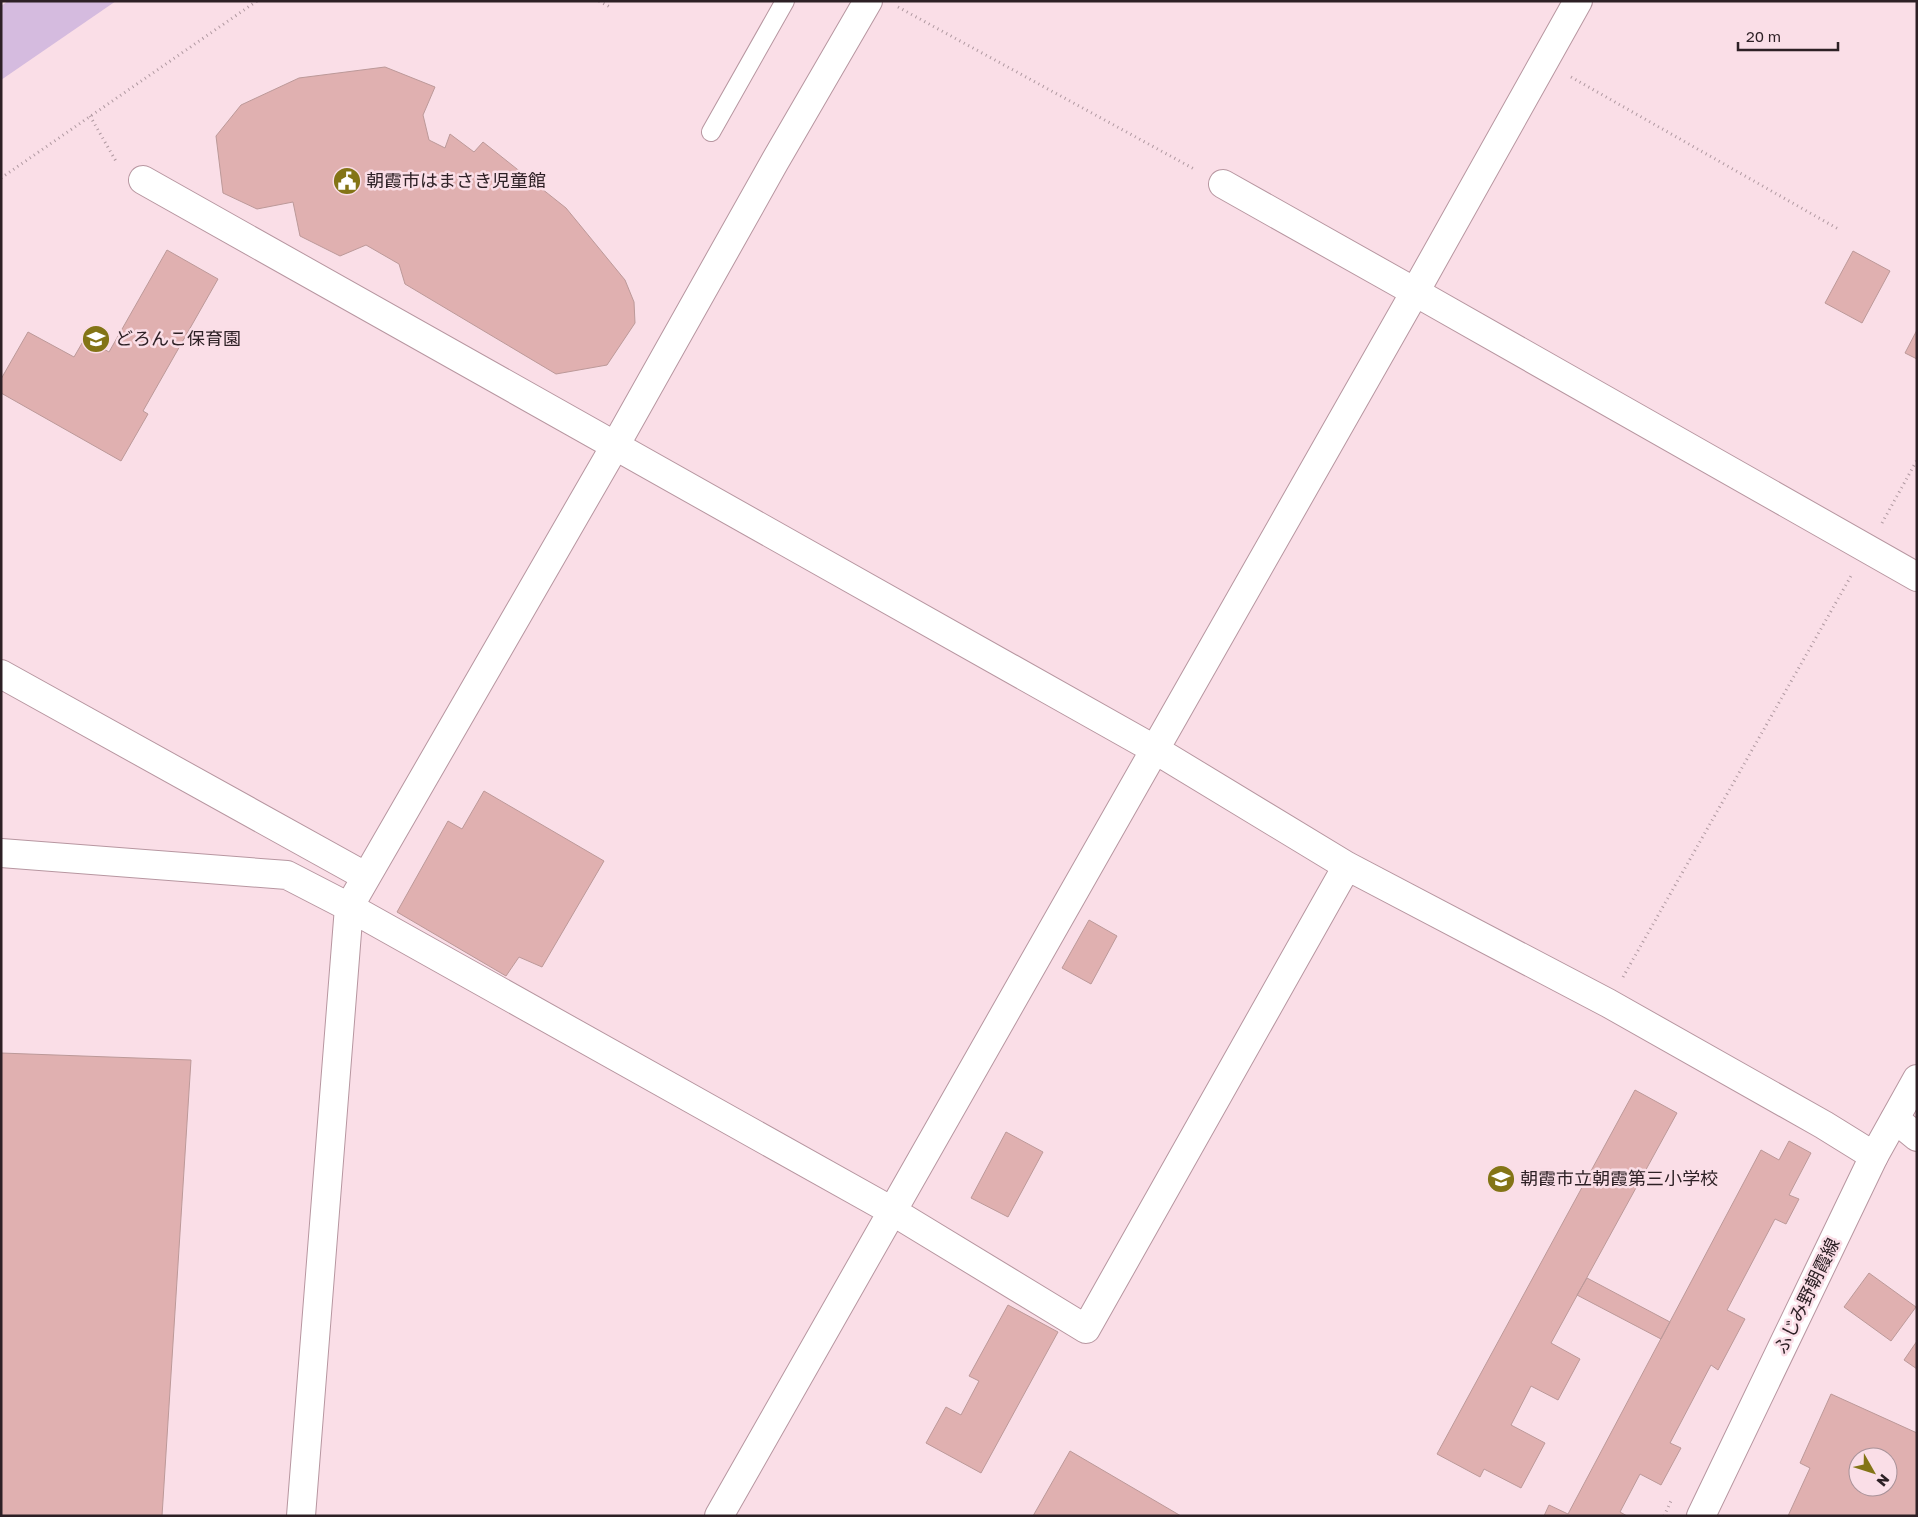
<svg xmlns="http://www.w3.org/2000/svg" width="1918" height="1517" viewBox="0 0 1918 1517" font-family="'Golos Text','Noto Sans JP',sans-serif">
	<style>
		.water { fill: #d5bbdf }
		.building { fill: #e0b0b0; stroke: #bc9999; fill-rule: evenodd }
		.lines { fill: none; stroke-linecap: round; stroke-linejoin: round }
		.lane-casing { stroke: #b796a0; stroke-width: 20 }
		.street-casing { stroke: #b796a0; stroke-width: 30 }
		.secondary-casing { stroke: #b796a0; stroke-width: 30 }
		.path { stroke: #b099a1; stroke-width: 3; stroke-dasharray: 1 4; stroke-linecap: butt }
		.lane { stroke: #fff; stroke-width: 18 }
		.street { stroke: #fff; stroke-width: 28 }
		.secondary { stroke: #fff; stroke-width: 28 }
		.labels { text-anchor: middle; stroke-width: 5; stroke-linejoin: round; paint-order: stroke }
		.poi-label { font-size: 18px; fill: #2d2025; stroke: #fadee7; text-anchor: start }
		.street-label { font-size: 18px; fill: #2d2025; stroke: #fadee7 }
	</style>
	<rect width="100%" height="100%" fill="#fadee7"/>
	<path class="water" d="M8,1H116L1,80V6Z"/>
	<path class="building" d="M385,67L435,87L423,115L429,140L445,148L450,134L474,152L483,142L566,208L625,280L634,302L635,323L607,365L556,374L405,284L399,264L366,245L340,256L300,236L293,202L257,209L223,193L216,136L241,105L299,78Z
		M167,250L218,279L143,411L148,414L121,461L1,393V379L28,332L74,357L85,338L109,352Z
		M1853,251L1890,271L1862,323L1825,303Z
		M1917,330V359L1905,353Z
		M484,791L604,861L542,967L519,957L506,976L397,912L448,821L462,829Z
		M1089,920L1117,936L1091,984L1062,968Z
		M1,1053L191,1060L162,1516H1Z
		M1635,1090L1677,1113L1551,1343L1580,1359L1558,1400L1531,1386L1511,1425L1545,1443L1521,1488L1484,1469L1480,1477L1437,1454Z
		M1006,1132L1043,1152L1008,1217L971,1198Z
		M1789,1141L1811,1153L1789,1195L1799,1199L1786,1224L1775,1219L1727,1310L1745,1319L1718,1370L1711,1365L1670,1443L1681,1448L1661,1485L1640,1474L1620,1512L1627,1516H1544L1549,1505L1568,1514L1761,1150L1779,1160Z
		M1869,1273L1916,1307L1891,1341L1844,1307Z
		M1587,1278L1670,1322L1661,1339L1577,1295Z
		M1008,1305L1058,1332L981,1473L926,1443L946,1407L961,1415L979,1381L969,1376Z
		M1917,1341V1369L1904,1360Z
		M1831,1394L1917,1433V1516H1788L1810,1468L1800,1463ZM1858,1457H1888V1487H1858Z
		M1070,1451L1181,1516H1033Z"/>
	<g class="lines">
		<defs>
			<path id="lane" d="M711,132L785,1"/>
			<path id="street" d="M143,180L1154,749L1347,866L1608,1003L1824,1125L1874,1156
				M1223,184L1415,292L1917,577
				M1,674L365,876
				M1,853L287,875L349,907L892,1211L1086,1329L1347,866
				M1895,1119L1917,1137
				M301,1516L349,907L615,446
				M719,1516L1415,292L1578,1"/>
			<path id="secondary" d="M615,446L774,163L868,1
				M1701,1516L1874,1156L1917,1079"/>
		</defs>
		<use href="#lane" class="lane-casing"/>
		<use href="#street" class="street-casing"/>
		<use href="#secondary" class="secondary-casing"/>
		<path class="path" d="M599,1L610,7
			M898,7L1196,170
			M1571,77L1840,230
			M90,116L117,163
			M1,178L257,1
			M1882,523L1917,460
			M1623,977L1851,576
			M1664,1516L1671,1501"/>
		<use href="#lane" class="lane"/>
		<use href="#street" class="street"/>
		<use href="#secondary" class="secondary"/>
	</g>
	<defs>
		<symbol id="civic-disc" viewBox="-11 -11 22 22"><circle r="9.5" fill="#837416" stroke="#fadee7"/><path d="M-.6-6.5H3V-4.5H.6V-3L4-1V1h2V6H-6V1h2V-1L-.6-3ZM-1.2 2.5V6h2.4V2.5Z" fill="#fff"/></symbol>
		<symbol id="school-disc" viewBox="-11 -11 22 22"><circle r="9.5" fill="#837416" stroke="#fadee7"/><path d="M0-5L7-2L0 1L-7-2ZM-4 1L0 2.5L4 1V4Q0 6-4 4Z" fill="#fff"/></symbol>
	</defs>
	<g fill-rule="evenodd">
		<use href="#civic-disc" x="331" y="165" width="32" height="32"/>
		<use href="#school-disc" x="80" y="323" width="32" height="32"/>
		<use href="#school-disc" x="1485" y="1163" width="32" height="32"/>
	</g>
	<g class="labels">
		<g class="poi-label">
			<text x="366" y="187">朝霞市はまさき児童館</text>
			<text x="115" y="345">どろんこ保育園</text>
			<text x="1520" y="1185">朝霞市立朝霞第三小学校</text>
		</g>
		<g class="street-label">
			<text transform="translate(1807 1296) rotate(-64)" y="6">ふじみ野朝霞線</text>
		</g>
	</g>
	<rect width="1918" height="1517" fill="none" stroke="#2d2025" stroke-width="5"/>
	<g transform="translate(1873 1472) rotate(129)"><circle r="24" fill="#fadee7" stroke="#a89299"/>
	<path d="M0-4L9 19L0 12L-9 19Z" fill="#837416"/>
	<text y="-8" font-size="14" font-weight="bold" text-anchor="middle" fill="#2d2025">N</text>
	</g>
	<path d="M1738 42v8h100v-8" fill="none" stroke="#2d2025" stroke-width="2.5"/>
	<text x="1746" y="42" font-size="15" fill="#2d2025" stroke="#fadee7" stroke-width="4" paint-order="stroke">20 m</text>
</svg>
